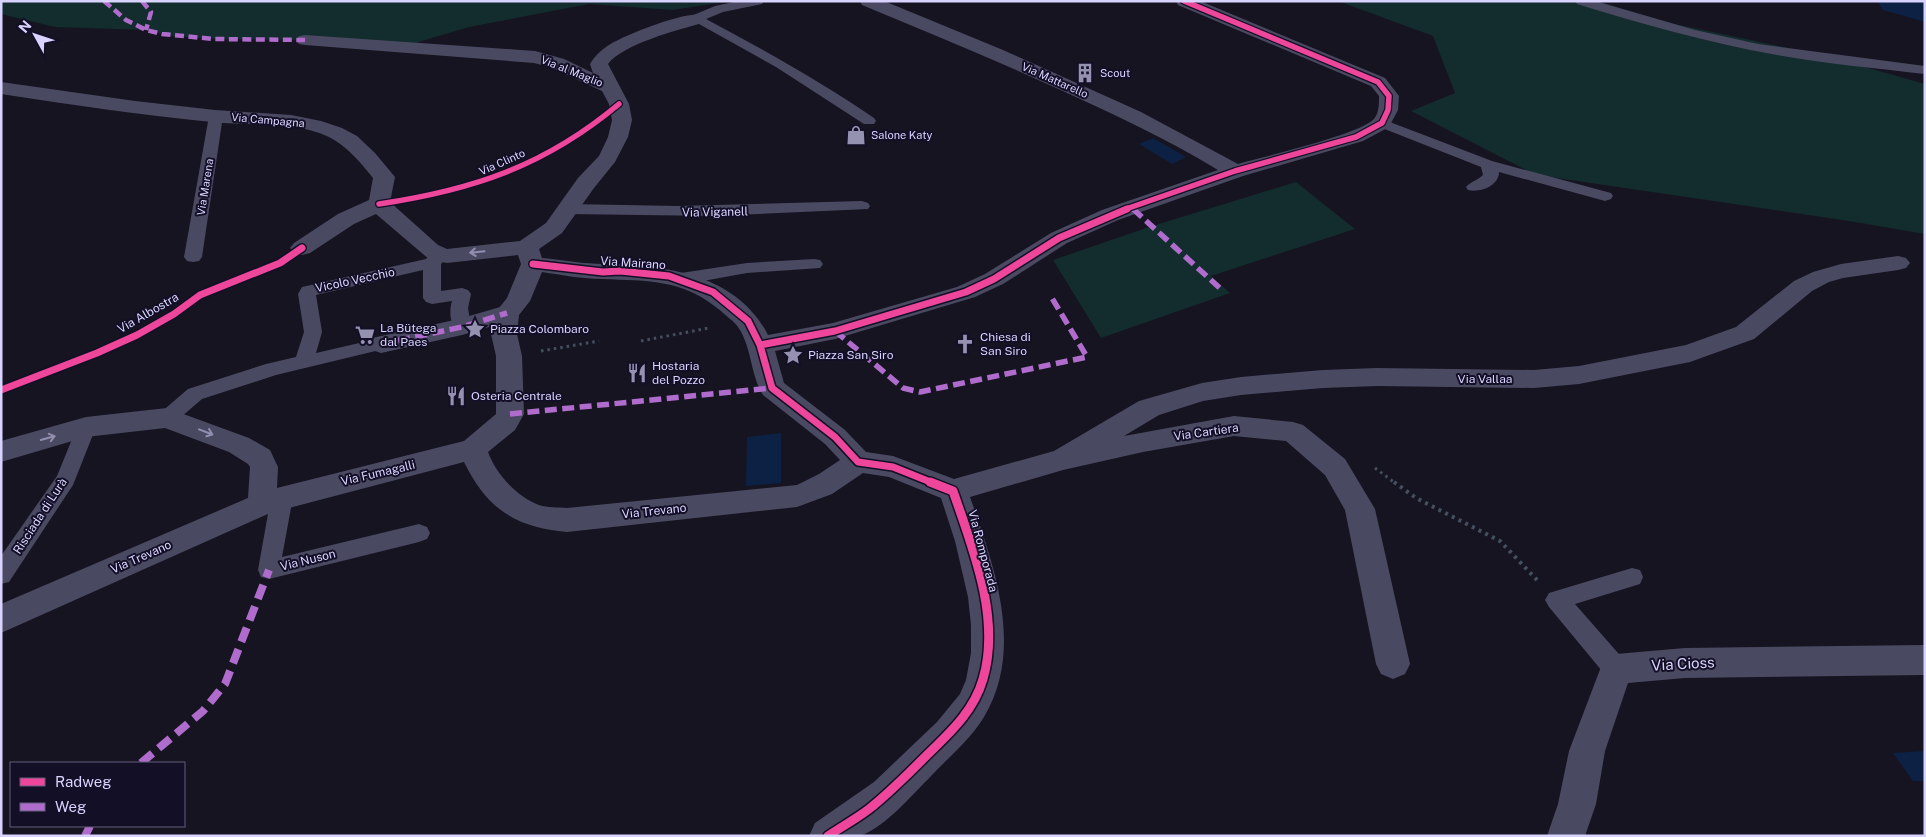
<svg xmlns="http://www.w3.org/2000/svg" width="1926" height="837" viewBox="0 0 1926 837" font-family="'Public Sans',sans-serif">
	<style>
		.green { fill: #132c2d }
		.water { fill: #0d2144 }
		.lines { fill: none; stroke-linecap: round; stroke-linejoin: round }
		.river { fill: #0d2144; fill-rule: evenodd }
		.path-far1 { stroke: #44505f; stroke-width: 3; stroke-dasharray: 2.5 4; stroke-linecap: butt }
		.path { stroke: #44505f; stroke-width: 4; stroke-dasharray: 3 4.5; stroke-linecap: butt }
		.service { fill: #4a4962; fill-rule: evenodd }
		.pedestrian { fill: #4a4962; fill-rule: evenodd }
		.minor { fill: #4a4962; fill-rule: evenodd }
		.quiet-far2 { stroke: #b06ccc; stroke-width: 4.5; stroke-dasharray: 9 4.5; stroke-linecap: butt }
		.quiet-far1 { stroke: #b06ccc; stroke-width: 5.5; stroke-dasharray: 12 5.5; stroke-linecap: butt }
		.quiet { stroke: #b06ccc; stroke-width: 8; stroke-dasharray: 15 8; stroke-linecap: butt }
		.cycleway-far2-casing { stroke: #130f26; stroke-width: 8 }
		.cycleway-far1-casing { stroke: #130f26; stroke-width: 10 }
		.cycleway-casing { stroke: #130f26; stroke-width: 12 }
		.cycleway-far2 { stroke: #ed469a; stroke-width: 5.5 }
		.cycleway-far1 { stroke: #ed469a; stroke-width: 7 }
		.cycleway { stroke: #ed469a; stroke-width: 9 }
		.oneway { stroke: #928eb0 }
		.labels { text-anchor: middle; stroke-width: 4; stroke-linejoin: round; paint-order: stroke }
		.far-street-label { font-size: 11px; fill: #d9d4ff; stroke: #130f26 }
		.far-poi-label { font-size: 11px; fill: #d9d4ff; stroke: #130f26; text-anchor: start }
		.street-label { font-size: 12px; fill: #d9d4ff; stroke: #130f26 }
		.poi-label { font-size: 12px; fill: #d9d4ff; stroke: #130f26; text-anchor: start }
		.near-street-label { font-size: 15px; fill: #d9d4ff; stroke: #130f26 }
	</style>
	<rect width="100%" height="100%" fill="#161421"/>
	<path class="green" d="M1,1H731L673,10L589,4L469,27L405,46L305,40L214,39L171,36L146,30L55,27L1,14Z
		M1338,1H1597L1670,23L1826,56L1925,84V234L1849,221L1536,175L1411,111L1455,93L1433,36Z
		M1296,182L1355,229L1211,276L1230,293L1101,338L1053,260L1146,228Z"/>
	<path class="water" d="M1153,138L1186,157L1172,164L1139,144Z
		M781,433V483L746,486L747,437Z
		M1925,751V781H1913L1893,753Z"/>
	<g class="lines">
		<path class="river" d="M1877,1H1925V22L1883,10Z"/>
		<path class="path-far1" d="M641,341L709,328
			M541,351L599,341
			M1375,468L1395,483"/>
		<path class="path" d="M1394,482L1416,498L1500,541L1537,580"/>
		<path class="service" d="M738,1H764L762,4L723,12L706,19C764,50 820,81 874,118L876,121L874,124H864L776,67L690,19L691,16L715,6Z
			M1575,1H1595L1695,30L1758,44L1925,66V74C1875,68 1826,64 1777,55C1709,43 1642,24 1577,4Z
			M216,112L221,113L223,116L202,257L199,261L193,262L187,261L184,257L209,116L211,113Z
			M1382,119L1492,161L1611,193L1613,196L1611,199L1605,201L1499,172C1499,186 1480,193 1468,190L1466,187C1470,182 1478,180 1483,175L1481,167L1377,126L1375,123L1377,120Z
			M862,201L868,203L870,206L868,209L715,216L568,214L562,212L560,209L562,206L568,204L678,206Z
			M440,250L446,251L449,255L441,264V291L462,288L468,290L471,294L468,308L471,327L468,331L462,333L456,331C450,323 449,310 452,301L432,304L426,302L423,298V270L316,295L322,332L316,353L381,338L388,340L390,344L388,348L276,375L202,399L174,423L167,425L160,423L157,418L160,413L188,389L266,364L296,357L304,332L298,294L302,287L426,259L434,251Z
			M814,259L820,260L823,264L820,268L747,273L681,285L675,283L672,279L675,275L681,273L747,263Z
			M86,420L93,422L96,427L73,485L9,582L1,584V556L57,476L79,422Z
			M282,489L290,491L293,497L282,557L419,524L427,527L430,533L427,539L419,542L269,579L261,577L258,570L271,497L274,491Z
			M1632,568L1640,570L1643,577L1640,584L1575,604L1625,661L1628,669L1625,677L1616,680L1607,677L1549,607L1545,600L1549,593Z"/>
		<path class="pedestrian" d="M507,305L516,307L519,313L516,319L462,335L381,353L372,350L368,344L372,338L459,319Z"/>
		<path class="minor" d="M860,1H884L1003,50L1141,112L1238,164C1262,157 1361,134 1374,119C1379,113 1379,104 1379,96L1371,86L1178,5L1176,1H1200L1385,78L1399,96L1398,110L1389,127L1363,141L1243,176L1118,220L1067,243L1003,284L975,297L835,339L775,351L784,383L845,430L866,452L893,456L954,479L1054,451L1139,401L1202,383L1241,377L1323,370L1377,368L1534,370L1579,366L1686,345L1736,327L1794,281L1813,272L1841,264L1898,256L1906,258L1910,263L1906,268L1898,270L1843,278L1829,282L1812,291L1754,339L1690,362L1579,384L1534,388L1377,386L1323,388L1241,395L1203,401L1159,415L1124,436L1234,416L1293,422L1303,425L1345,459L1375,509L1410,664L1405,674L1393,679L1381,674L1376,664L1345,510L1325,475L1286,441L1234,436L1143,452L1063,470L970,497C994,566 1025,648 984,717C970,740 949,757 931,776C914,793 885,827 862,835C853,837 821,836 809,836L815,823L874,782L937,722L960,694L966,680L971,653V625L968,597L955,541L941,498L889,477L863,473L832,494L797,507L567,532C515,527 487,509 464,462L270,513L1,633V604L248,498L250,467L248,464L229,452L165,428L86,437L1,462V441L86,417L167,408L249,438L270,450L278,467L277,488L464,441L496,414V356L491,334L495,313L507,298L521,264L518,255L447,263L430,260L376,214L354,224L310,253L302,255L294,253L290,248L294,243L338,214L369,200L373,178C360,162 347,146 329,137C293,120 250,126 212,122C142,115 71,105 1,94V82L135,101L215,110L291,115L321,121L342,128L357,136L375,153L395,177L390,202L438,245L447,249L520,241L546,223L578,178L599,156L608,137L612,120L609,104L602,91L550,67L534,63L305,45L299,44L296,40L299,36L305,35L535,51L564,59L593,73L590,64C594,57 599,52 606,47C621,36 685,11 702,15L705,19L702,23C678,30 623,44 608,64L629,104L632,120L628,137L615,162L594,188L562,233L539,249L542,258C563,260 584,264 604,264C665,265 737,274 768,335L833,323L957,287L985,274L1051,233L1102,210L1218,170C1169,140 1117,116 1065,92C998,61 930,33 862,5ZM542,272C562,275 582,279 602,279C649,281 683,279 721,311C726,316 734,321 738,327C752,347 750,374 763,395L825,444L840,460L819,474L797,485L567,508C558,507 548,508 539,505C517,497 496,474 488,452L515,430L524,414L522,356L517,334L519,315L530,301Z
			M1925,645V675L1685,678L1628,683L1605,751L1596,804L1585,836H1547L1558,804L1569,751L1604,659L1616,654L1685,648Z"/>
		<path class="quiet-far2" d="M104,1L126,20L146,30L162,34L214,39L305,40
			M142,1L151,12L146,30
			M1131,207L1135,210"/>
		<path class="quiet-far1" d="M1133,209L1223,291
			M835,331L903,388L920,392L1087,357L1052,298
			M381,344L462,327L507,313
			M510,414L772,388"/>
		<path class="quiet" d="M141,763L203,711L225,684L269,570
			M85,836L90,826"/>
		<defs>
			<path id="cycleway-far2" d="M379,204C473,190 545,166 619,104
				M1123,210L1235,171L1356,137L1382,123L1388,110L1389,96L1378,82L1184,1"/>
			<path id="cycleway-far1" d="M533,264L603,272L620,271L669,276L713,292L748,321L760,345L772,388L835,437L858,462L893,467L933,483
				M760,345L835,331L966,292L994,279L1059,238L1127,209
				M1,390L97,353L137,335L174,314L200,295L280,263L302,248"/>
			<path id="cycleway" d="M828,836C841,827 856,819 869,809C888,794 905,777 922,760C946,736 973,714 983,679C1001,618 973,549 953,491L930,482"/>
		</defs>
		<use href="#cycleway-far2" class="cycleway-far2-casing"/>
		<use href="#cycleway-far1" class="cycleway-far1-casing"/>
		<use href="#cycleway" class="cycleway-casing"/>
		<use href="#cycleway-far2" class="cycleway-far2"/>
		<use href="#cycleway-far1" class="cycleway-far1"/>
		<use href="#cycleway" class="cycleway"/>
	</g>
	<defs><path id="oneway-shaft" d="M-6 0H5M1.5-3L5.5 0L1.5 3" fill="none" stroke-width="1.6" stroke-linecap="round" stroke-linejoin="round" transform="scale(1.25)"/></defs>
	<g class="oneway">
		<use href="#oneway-shaft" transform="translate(477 252) rotate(174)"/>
		<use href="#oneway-shaft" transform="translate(206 432) rotate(21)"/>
		<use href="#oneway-shaft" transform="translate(48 438) rotate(-16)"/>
	</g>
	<defs>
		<symbol id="building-bare" viewBox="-9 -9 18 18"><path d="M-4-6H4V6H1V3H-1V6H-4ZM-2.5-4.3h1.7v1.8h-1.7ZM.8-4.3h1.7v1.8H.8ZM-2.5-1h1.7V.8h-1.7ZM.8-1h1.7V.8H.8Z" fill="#9591b1" stroke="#130f26" stroke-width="2.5" paint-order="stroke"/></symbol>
		<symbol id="shop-bare" viewBox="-9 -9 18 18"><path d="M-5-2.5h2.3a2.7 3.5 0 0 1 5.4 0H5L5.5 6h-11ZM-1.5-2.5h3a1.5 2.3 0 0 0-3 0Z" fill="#9591b1" stroke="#130f26" stroke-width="2.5" paint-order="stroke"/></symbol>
		<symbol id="sight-bare" viewBox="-9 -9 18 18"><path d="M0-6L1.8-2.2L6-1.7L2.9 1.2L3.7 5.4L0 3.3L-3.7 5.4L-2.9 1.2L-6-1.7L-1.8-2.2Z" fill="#9591b1" stroke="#130f26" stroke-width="2.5" paint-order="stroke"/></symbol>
		<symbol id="supermarket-bare" viewBox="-9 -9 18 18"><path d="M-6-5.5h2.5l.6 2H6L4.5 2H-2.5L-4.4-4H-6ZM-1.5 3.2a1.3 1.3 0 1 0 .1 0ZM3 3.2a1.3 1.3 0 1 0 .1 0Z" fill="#9591b1" stroke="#130f26" stroke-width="2.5" paint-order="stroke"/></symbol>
		<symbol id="church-bare" viewBox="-9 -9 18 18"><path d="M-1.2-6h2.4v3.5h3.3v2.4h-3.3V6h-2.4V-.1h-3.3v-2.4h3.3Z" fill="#9591b1" stroke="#130f26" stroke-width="2.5" paint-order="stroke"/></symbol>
		<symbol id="restaurant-bare" viewBox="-9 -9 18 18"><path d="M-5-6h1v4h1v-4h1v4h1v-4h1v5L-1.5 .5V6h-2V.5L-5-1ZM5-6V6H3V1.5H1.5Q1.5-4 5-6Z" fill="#9591b1" stroke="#130f26" stroke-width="2.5" paint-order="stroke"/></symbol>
	</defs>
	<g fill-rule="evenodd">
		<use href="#building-bare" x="1071" y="59" width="28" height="28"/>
		<use href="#shop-bare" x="842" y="121" width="28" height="28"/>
		<use href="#sight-bare" x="461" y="315" width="28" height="28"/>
		<use href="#supermarket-bare" x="351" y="321" width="28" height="28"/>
		<use href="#church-bare" x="951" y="330" width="28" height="28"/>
		<use href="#sight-bare" x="779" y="341" width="28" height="28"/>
		<use href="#restaurant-bare" x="623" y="359" width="28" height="28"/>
		<use href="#restaurant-bare" x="442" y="382" width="28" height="28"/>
	</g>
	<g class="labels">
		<g class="far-street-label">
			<text transform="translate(572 71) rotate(22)" y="4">Via al Maglio</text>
			<text transform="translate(1055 80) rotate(24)" y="4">Via Mattarello</text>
			<text transform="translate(268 120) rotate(5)" y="4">Via Campagna</text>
			<text transform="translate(502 162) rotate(-24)" y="4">Via Clinto</text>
			<text transform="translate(205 187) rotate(-81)" y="4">Via Marena</text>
		</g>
		<g class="far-poi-label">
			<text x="1100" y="77">Scout</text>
			<text x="871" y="139">Salone Katy</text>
		</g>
		<g class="street-label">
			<text transform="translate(715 212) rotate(-1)" y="4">Via Viganell</text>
			<text transform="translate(633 263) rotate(4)" y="4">Via Mairano</text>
			<text transform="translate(355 280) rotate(-12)" y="4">Vicolo Vecchio</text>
			<text transform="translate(148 313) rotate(-30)" y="4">Via Albostra</text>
			<text x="1485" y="383">Via Vallaa</text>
			<text transform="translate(1206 432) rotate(-8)" y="4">Via Cartiera</text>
			<text transform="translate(378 473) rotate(-13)" y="4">Via Fumagalli</text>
			<text transform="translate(654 511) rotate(-6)" y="4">Via Trevano</text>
			<text transform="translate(40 516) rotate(-57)" y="4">Risciada di Lurà</text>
			<text transform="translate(983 551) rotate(75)" y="4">Via Romporada</text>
			<text transform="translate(141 557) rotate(-24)" y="4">Via Trevano</text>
			<text transform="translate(308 560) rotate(-14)" y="4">Via Nuson</text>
		</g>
		<g class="poi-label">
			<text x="380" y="332">La Bütega<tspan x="380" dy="14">dal Paes</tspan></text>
			<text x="490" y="333">Piazza Colombaro</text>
			<text x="980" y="341">Chiesa di<tspan x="980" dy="14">San Siro</tspan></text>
			<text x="808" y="359">Piazza San Siro</text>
			<text x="652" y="370">Hostaria<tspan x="652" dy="14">del Pozzo</tspan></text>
			<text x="471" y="400">Osteria Centrale</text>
		</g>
		<g class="near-street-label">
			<text transform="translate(1683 664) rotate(-3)" y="5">Via Cioss</text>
		</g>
	</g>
	<rect width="1926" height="837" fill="none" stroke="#d9d4ff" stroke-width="5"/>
	<rect x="10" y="762" width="175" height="65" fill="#130f26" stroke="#625e7d"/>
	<rect x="20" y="778" width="25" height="8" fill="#ed469a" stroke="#625e7d"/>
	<text x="55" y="787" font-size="15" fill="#d9d4ff">Radweg</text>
	<rect x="20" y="803" width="25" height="8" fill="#b06ccc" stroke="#625e7d"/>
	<text x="55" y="812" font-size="15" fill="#d9d4ff">Weg</text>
	<g transform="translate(35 35) rotate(310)" stroke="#130f26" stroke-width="4" paint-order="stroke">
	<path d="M0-4L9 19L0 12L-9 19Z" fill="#d9d4ff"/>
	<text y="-8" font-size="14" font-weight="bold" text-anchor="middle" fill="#d9d4ff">N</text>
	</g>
</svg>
